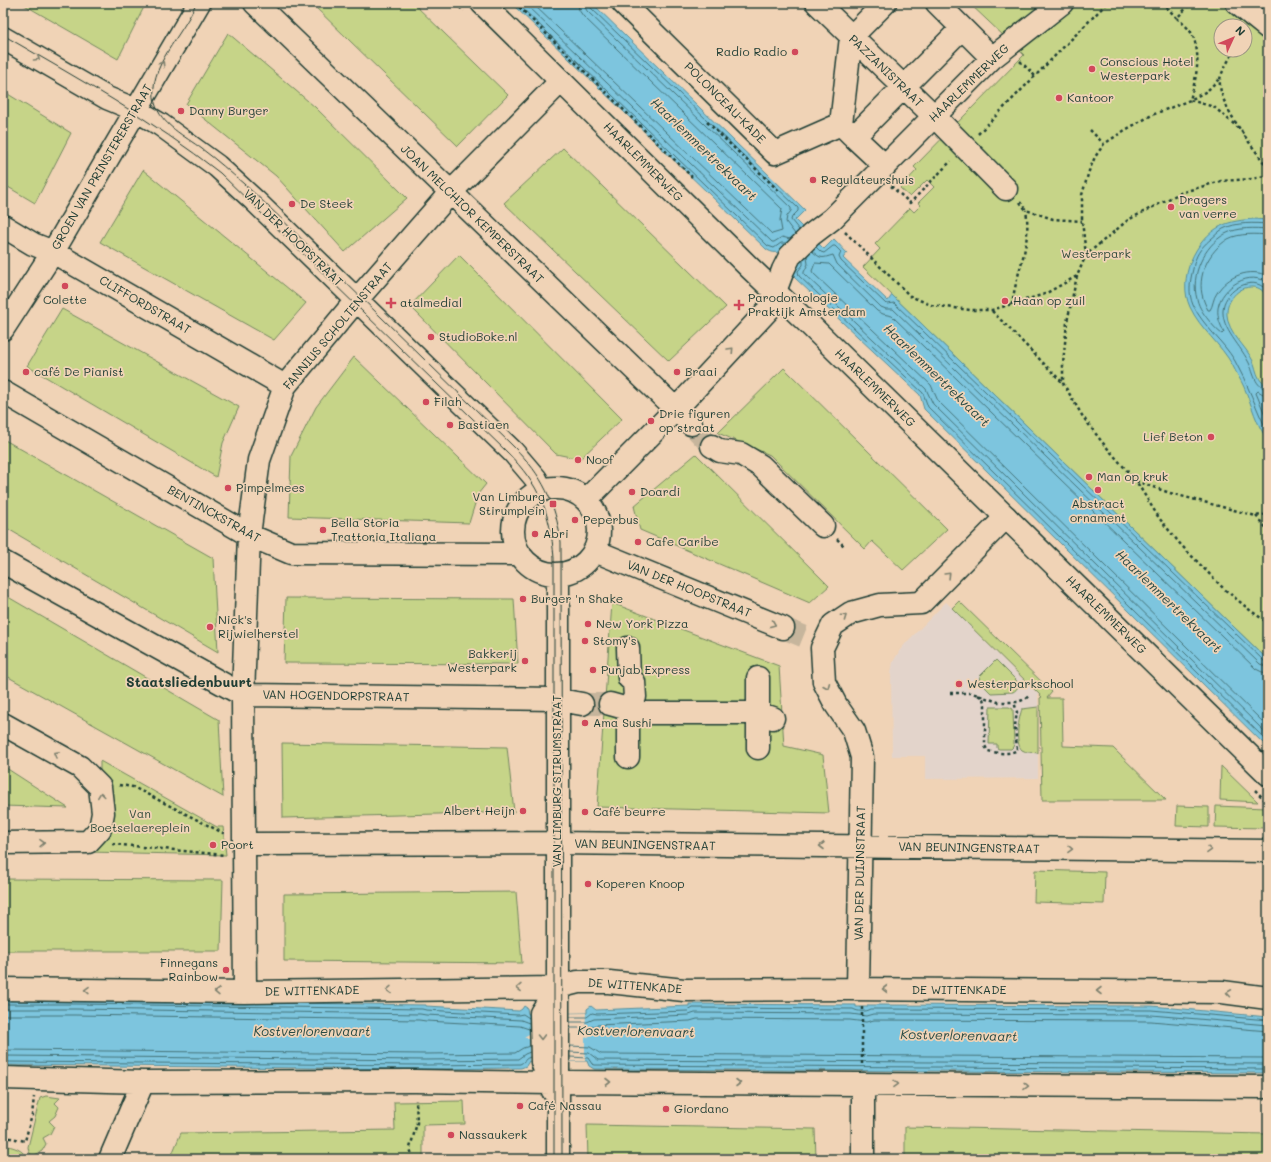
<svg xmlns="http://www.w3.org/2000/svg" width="1271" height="1162" viewBox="0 0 1271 1162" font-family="Mali,sans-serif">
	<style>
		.built { fill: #e3d4cb }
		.green { fill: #c6d488; stroke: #72885e; fill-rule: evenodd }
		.water { fill: #7dc5de; stroke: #578f9a }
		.pier { fill: #f0d3b6 }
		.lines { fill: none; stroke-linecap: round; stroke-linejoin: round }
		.shore { stroke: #457378; stroke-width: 1 }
		.minor-tunnel { stroke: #c6b59c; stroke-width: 22; stroke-dasharray: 22 11; stroke-linecap: butt }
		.minor-casing { stroke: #1f3d34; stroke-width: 25 }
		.major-casing { stroke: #1f3d34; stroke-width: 25 }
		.path { stroke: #1f3d34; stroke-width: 2.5; stroke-dasharray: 3 3; stroke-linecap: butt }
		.minor { stroke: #f0d3b6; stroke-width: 22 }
		.major { stroke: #f0d3b6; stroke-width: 22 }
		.tram { stroke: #1f3d34; stroke-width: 1 }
		.oneway { stroke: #7d806e }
		.poi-dot { fill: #d1495b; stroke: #f0d3b6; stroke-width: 1.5 }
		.labels { text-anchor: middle; stroke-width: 3.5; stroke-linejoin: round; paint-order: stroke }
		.poi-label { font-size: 12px; fill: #1f3d34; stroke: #f0d3b6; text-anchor: start }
		.street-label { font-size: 12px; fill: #1f3d34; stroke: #f0d3b6 }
		.park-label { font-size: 12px; fill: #304c3c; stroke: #f0d3b6 }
		.water-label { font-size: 13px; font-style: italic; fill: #284b45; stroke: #f0d3b6 }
		.quarter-label { font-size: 14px; font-weight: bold; fill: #1f3d34; stroke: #f0d3b6 }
	</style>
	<rect width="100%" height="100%" fill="#f0d3b6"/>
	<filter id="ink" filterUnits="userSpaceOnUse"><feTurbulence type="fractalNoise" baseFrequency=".025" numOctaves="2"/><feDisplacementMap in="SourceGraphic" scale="8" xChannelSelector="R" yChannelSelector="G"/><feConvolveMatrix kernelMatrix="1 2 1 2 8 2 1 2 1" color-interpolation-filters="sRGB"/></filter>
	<g filter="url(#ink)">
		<path class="built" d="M946,602L1038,694V778L925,779V756H892L891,673L893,662L900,650L906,643Z"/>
		<path class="green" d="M21,3H146L118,59Z
			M311,3H413L508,95L458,146Z
			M969,3H1268V660L863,267L880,249L875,244L910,208L914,212L921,205L918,203L934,187L927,180L910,197L900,188L917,170L914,167L1024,55ZM1221,26H1245V50H1221Z
			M228,33L315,107L407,198L345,252L276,176L186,104Z
			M3,91L71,133L35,203L3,184Z
			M563,148L726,307L669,361L504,203Z
			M143,170L306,303L274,340L100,242Z
			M459,255L622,419L580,459L556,454L410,306Z
			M62,309L239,407L223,443L216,477L27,366Z
			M354,357L486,484L478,494L469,523L289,517L291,456L316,407Z
			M784,368L947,529L903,570L872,541L865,549L770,455L718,433Z
			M3,439L213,558L218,652L3,526Z
			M696,454L829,586L810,603L640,530L634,506Z
			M3,594L219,720L223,797L3,674Z
			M286,598L514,599L518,664L284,663Z
			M959,601L1052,692L1047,698H1062L1063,746L1113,748L1166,800H1042L1040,698L1042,697L952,608Z
			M612,603L779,666L784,746L823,755L829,813L597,807Z
			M996,660L1016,680C1019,686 1018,689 1013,692L991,693L979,681L980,676Z
			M990,707H1009L1013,709L1014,744L1013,747L1011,749H999L997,748V744H989Z
			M1038,707V753C1033,752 1026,753 1022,750C1014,743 1019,717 1022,709Z
			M282,743L507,747L514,812L283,818Z
			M100,761L217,827H223L226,855L87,852L100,781Z
			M3,766L68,808L3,806Z
			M1221,766L1258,802L1220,800Z
			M1177,806L1209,807V827L1176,826Z
			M1216,806L1266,808L1265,828L1215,827Z
			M1035,870L1105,872L1104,904L1034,902Z
			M3,879L223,880L221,951H3Z
			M516,892L522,963L284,961V894Z
			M46,1096L60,1098L55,1103L59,1107L55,1116L49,1121L54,1126L50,1134L43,1138L46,1144L42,1151L35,1155L37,1159H35L29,1152L28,1147L40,1098Z
			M464,1101L465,1124L423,1125V1159H170L181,1133L395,1130L394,1102Z
			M587,1125L815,1129L816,1159H588Z
			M905,1127L1268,1134V1159H905Z
			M3,1145C14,1147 22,1149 28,1159H3Z"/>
		<path class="water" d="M511,3H592L805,210L795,220L824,249L834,239L847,253L843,258L888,301L892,295L1268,660V748L924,409L920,395L795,278L793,272L800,262L784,246L779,250V252C774,253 770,252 766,249Z
			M1254,219L1268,220V297C1264,292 1260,287 1253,287C1238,286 1226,301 1227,315C1228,333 1246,346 1253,361C1256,368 1256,374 1261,381C1263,383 1266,385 1268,386V440C1256,425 1252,405 1244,387C1241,380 1236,373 1233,366C1221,344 1200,329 1190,307C1177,279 1195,239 1221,226C1231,221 1243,220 1254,219Z
			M3,1000H75L426,1005V1006L519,1011L522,1009L524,1006L527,1008L528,1014L587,1013V1009L591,1006L596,1010L689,1006V1004L856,1005V1007H867V1005L1152,1006L1268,1017V1073L594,1069L589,1066L587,1061H529L526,1066L521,1068L425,1069L3,1065Z"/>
		<path class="pier" d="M586,1013L585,1034H589L590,1036L585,1038V1061H529V1039L524,1037L529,1034V1014Z"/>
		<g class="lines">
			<path class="shore" d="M517,3L768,246L774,248L781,243H786
				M524,3L772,242H774L782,237L790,239
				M532,3L772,234L782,231L780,220L782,209L583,16L579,10L578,3
				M584,3L585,7L587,11L791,208V211L787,216L786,222L795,234
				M589,3L591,8L798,208V211L792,217L791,220L799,230
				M1268,224C1254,223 1236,222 1223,229C1219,231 1215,236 1211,239C1205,244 1199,250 1196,258C1194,261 1194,265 1193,269C1190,281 1188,293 1193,305C1203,326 1223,341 1235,361C1248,384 1256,409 1268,433
				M1268,229C1255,228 1238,227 1225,234C1204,246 1190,275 1197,299C1199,308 1205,316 1211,323C1214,327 1218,331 1222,334L1224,332C1220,324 1217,317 1218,308C1221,287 1251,268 1268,284
				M1268,235C1256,234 1239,233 1228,239C1209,251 1196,276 1203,298C1204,302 1206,306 1208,310H1210C1213,306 1213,298 1217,293C1227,276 1250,267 1268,276
				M816,247L821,252L824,253L833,246H835L841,252L839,257L841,261L885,303L888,304L894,303L1264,661L1268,662
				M812,251C822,260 822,258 833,255L837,264L881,307L886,309H893L1260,664L1268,667
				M807,256L808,264L804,272V274L926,389L933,404L1268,735
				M803,260V265L798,271L799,276L923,393L928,407L1268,742
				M1268,291C1261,284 1254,281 1243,285C1235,288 1227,295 1224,304C1218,326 1239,343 1248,361C1254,371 1254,388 1268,389
				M1268,394H1263L1258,391L1256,393L1268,422
				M1268,673L1262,672L1256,669L892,316L883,314L877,311L829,264L815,263L812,271L813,273L931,385L938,401L1268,727
				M3,1004H75L422,1009L426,1010L518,1015L523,1014L529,1018
				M3,1009H75L420,1014L426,1015L521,1020L529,1023
				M3,1015H75L419,1020L426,1021L520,1026L529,1029
				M570,1017H587L592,1013L597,1014L688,1011L693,1008L853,1009C858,1012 866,1012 871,1009L1151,1010L1268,1020
				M570,1022H587L594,1019L689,1015L695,1013L851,1014L866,1016L873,1014L1151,1015L1268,1025
				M570,1028H588L596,1025L690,1021L697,1019L850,1020L866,1022L874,1020L1151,1021L1268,1031
				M570,1046L590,1047L601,1054L1268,1058
				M3,1050L425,1054L515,1053L523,1048L530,1046
				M570,1052L589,1053L598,1060L1268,1064
				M3,1056L425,1060L518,1059L525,1054L530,1052
				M570,1057L588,1058L592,1064L595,1065L1268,1069
				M3,1062L425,1065L520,1064C524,1063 525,1058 530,1057"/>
			<path class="minor-tunnel" d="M691,424L712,446
				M783,628L815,641
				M582,704H610"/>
			<defs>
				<path id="minor" d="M255,3L691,424
					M623,3L775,153L841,124
					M817,3L934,116L1006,189
					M937,3L992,58
					M1237,3L1268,28
					M3,38L107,98L136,110L161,125L217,166L254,200L513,452L536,479L541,490
					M852,135L841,124L851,37L885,3
					M885,166L854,137L962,28
					M3,226L33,244L53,252L285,386
					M3,329L53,252L199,3
					M3,392L249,535L291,553L520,554
					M712,446L720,451L741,454L761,466L823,526
					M513 531a43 43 0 1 1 86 0a43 43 0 1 1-86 0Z
					M586,500L676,409L768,310L783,270L790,256L811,235L832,219L992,58L1062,3
					M595,551L783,628
					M3,562L243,695L554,699L582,704
					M558,574V1159
					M628,648L629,678L634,682L635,697L628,709V757
					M610,704L628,709L636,713H758L773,718
					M3,724L80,767L100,787L103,813L100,829L88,842L3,843
					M758,748V678
					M245,844L554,843L1268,851
					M3,989L245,992L554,988L578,982H609L684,990L848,989L1222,992L1268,998
					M858,989L862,757L854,731L836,705L824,682L822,648L833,625L851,613L880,605L921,603L1006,517
					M245,992L243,695L249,535L259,460L285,386L354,303L450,193L561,81
					M3,1078L143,1082L415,1081L550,1083L569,1082L1268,1087
					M553,1091L542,1062L541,1013L558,987
					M110,1159L143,1082
					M863,1159V1084"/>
				<path id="major" d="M482,3L750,268L809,324L1268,774"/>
			</defs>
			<use href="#minor" class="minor-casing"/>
			<use href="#major" class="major-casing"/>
			<path class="path" d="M455,3L464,11
				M515,3L692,177
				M1162,3L1177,18L1191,3
				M1177,18C1182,23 1189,28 1192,34C1202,56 1196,78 1190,100L1214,107L1242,131
				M1235,50C1230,58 1221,72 1220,80C1217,104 1254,148 1268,168
				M1020,61L1035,76
				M707,122L780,192
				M1090,130L1104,144
				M978,134L1107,3
				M891,186L910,203L951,161
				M1020,202L1026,210L1053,219L1082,221
				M845,232L910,296L931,305L970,310H992L1045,294L1077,276L1086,255L1128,220L1180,193L1221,181L1252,179L1268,175
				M1086,255L1082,221V195L1089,171L1095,157L1104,144L1125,130L1152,115L1190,100L1207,91L1220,78
				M1077,276L1067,322L1063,364V383L1083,417L1102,442L1136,481L1159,518L1181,545L1223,588L1251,611L1268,623
				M1012,305C1016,271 1032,246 1026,210
				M992,311L1063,383
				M1136,481L1170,493L1256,516L1268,514
				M1256,516L1268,530
				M837,539L845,547
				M950,693H972L998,702H1018L1025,699L1029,696
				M978,695L983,699L985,705V746L988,751C996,753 1010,755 1017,750L1015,726L1017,712L1014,702
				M119,785L133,787L225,834
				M1255,790L1268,803
				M112,844L225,855
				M862,1064V1007
				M3,1138H11L25,1141L32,1115L34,1097
				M413,1159L410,1148L417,1123L416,1100"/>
			<use href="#minor" class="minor"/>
			<use href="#major" class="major"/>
			<path class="tram" d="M196,3C184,35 146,67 155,103C161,125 185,136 202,149C217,160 230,172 244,184C276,212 306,244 337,274C396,332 455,389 514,447C543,476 555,502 561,542L562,1159
				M3,35C77,78 153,120 220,173L507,452C540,486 550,511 554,558V1159"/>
		</g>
		<defs><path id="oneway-chevron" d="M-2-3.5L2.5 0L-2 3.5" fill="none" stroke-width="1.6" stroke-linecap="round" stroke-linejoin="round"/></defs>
		<g class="oneway">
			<use href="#oneway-chevron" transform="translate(37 58) rotate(30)"/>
			<use href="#oneway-chevron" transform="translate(162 64) rotate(-57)"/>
			<use href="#oneway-chevron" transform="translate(731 350) rotate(-47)"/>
			<use href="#oneway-chevron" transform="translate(948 575) rotate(-45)"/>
			<use href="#oneway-chevron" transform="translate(844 617) rotate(-35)"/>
			<use href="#oneway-chevron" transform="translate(773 624) rotate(22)"/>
			<use href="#oneway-chevron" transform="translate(827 686) rotate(67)"/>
			<use href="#oneway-chevron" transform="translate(56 754) rotate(-151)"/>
			<use href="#oneway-chevron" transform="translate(101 795) rotate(-98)"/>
			<use href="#oneway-chevron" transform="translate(42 843) rotate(-1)"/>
			<use href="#oneway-chevron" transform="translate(822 846) rotate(-180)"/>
			<use href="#oneway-chevron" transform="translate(1070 849) rotate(1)"/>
			<use href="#oneway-chevron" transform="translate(1209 850) rotate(1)"/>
			<use href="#oneway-chevron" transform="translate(519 988) rotate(179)"/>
			<use href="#oneway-chevron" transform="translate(885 989) rotate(-180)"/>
			<use href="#oneway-chevron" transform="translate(87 990) rotate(-179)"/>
			<use href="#oneway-chevron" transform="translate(389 990) rotate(179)"/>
			<use href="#oneway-chevron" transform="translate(1099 991) rotate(-180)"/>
			<use href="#oneway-chevron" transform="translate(217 992) rotate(-179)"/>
			<use href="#oneway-chevron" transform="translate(1229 993) rotate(-172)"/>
			<use href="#oneway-chevron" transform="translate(541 1037) rotate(89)"/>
			<use href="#oneway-chevron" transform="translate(608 1082)"/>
			<use href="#oneway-chevron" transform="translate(738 1083)"/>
			<use href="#oneway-chevron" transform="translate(896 1084) rotate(1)"/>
			<use href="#oneway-chevron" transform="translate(1026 1086) rotate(1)"/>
		</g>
	</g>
	<g class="poi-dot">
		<circle cx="795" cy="52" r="4"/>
		<circle cx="1092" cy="69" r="4"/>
		<circle cx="1059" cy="98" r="4"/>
		<circle cx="181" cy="111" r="4"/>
		<circle cx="813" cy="180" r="4"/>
		<circle cx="292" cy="204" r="4"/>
		<circle cx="1171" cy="207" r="4"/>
		<circle cx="65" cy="286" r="4"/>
		<circle cx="1005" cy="301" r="4"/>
		<path d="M389 297h4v4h4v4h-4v4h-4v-4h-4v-4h4z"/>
		<path d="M737 299h4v4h4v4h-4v4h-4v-4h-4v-4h4z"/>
		<circle cx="431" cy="337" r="4"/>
		<circle cx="26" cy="372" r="4"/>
		<circle cx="677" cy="372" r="4"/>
		<circle cx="426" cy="402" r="4"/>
		<circle cx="651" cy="421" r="4"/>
		<circle cx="450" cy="425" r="4"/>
		<circle cx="1211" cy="437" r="4"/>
		<circle cx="578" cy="460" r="4"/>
		<circle cx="1089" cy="477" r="4"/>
		<circle cx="228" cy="488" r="4"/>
		<circle cx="1098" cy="490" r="4"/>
		<circle cx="632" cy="492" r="4"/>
		<rect x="549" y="500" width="8" height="8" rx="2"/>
		<circle cx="575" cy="520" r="4"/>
		<circle cx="323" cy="530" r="4"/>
		<circle cx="535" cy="534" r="4"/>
		<circle cx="638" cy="542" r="4"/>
		<circle cx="523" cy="599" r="4"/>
		<circle cx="588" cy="624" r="4"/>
		<circle cx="210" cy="627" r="4"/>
		<circle cx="585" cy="641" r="4"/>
		<circle cx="525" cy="661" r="4"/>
		<circle cx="593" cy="670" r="4"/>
		<circle cx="959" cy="684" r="4"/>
		<circle cx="585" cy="723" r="4"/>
		<circle cx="523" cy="811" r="4"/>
		<circle cx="585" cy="812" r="4"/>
		<circle cx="213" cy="845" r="4"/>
		<circle cx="588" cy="884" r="4"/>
		<circle cx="226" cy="970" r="4"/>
		<circle cx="520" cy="1106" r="4"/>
		<circle cx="666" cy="1109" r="4"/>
		<circle cx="451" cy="1135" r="4"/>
	</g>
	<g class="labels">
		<g class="poi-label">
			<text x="787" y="56" text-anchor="end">Radio Radio</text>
			<text x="1100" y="66">Conscious Hotel<tspan x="1100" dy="14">Westerpark</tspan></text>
			<text x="1067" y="102">Kantoor</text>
			<text x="189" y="115">Danny Burger</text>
			<text x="821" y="184">Regulateurshuis</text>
			<text x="1179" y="204">Dragers<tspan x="1179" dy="14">van verre</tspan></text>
			<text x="300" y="208">De Steek</text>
			<text x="748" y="302">Parodontologie<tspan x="748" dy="14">Praktijk Amsterdam</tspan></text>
			<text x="65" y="304" text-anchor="middle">Colette</text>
			<text x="1013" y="305">Haan op zuil</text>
			<text x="400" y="307">atalmedial</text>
			<text x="439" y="341">StudioBoke.nl</text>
			<text x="34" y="376">café De Pianist</text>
			<text x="685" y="376">Braai</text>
			<text x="434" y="406">Filah</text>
			<text x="659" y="418">Drie figuren<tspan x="659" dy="14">op straat</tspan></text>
			<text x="458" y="429">Bastiaen</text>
			<text x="1203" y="441" text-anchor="end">Lief Beton</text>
			<text x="586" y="464">Noof</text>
			<text x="1097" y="481">Man op kruk</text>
			<text x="236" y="492">Pimpelmees</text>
			<text x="640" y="496">Doardi</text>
			<text x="545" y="501" text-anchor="end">Van Limburg<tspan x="545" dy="14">Stirumplein</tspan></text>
			<text x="1098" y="508" text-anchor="middle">Abstract<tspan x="1098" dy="14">ornament</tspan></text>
			<text x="583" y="524">Peperbus</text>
			<text x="331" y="527">Bella Storia<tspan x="331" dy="14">Trattoria Italiana</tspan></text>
			<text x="543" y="538">Abri</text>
			<text x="646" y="546">Cafe Caribe</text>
			<text x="531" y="603">Burger 'n Shake</text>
			<text x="218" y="624">Nick's<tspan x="218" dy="14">Rijwielherstel</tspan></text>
			<text x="596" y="628">New York Pizza</text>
			<text x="593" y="645">Stomy's</text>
			<text x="517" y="658" text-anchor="end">Bakkerij<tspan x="517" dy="14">Westerpark</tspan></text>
			<text x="601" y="674">Punjab Express</text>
			<text x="967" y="688">Westerparkschool</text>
			<text x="593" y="727">Ama Sushi</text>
			<text x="515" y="815" text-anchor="end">Albert Heijn</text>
			<text x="593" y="816">Café beurre</text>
			<text x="221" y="849">Poort</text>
			<text x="596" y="888">Koperen Knoop</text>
			<text x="218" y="967" text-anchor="end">Finnegans<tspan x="218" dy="14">Rainbow</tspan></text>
			<text x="528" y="1110">Café Nassau</text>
			<text x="674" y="1113">Giordano</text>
			<text x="459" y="1139">Nassaukerk</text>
		</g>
		<g class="street-label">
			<text transform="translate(886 71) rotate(44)" y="4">PAZZANISTRAAT</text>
			<text transform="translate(969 83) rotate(-44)" y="4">HAARLEMMERWEG</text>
			<text transform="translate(725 103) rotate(45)" y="4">POLONCEAU-KADE</text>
			<text transform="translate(643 162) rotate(45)" y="4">HAARLEMMERWEG</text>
			<text transform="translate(102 167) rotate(-60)" y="4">GROEN VAN PRINSTERERSTRAAT</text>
			<text transform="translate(472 214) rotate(44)" y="4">JOAN MELCHIOR KEMPERSTRAAT</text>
			<text transform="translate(293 238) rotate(44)" y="4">VAN DER HOOPSTRAAT</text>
			<text transform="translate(145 305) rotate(30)" y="4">CLIFFORDSTRAAT</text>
			<text transform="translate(338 326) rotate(-50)" y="4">FANNIUS SCHOLTENSTRAAT</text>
			<text transform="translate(875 388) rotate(44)" y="4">HAARLEMMERWEG</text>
			<text transform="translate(214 514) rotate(29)" y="4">BENTINCKSTRAAT</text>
			<text transform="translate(689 589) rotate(22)" y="4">VAN DER HOOPSTRAAT</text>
			<text transform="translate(1106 615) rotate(44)" y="4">HAARLEMMERWEG</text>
			<text transform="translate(336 696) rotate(1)" y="4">VAN HOGENDORPSTRAAT</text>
			<text transform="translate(557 781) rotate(-90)" y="4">VAN LIMBURG STIRUMSTRAAT</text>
			<text transform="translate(645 845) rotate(1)" y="4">VAN BEUNINGENSTRAAT</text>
			<text transform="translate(969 848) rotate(1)" y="4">VAN BEUNINGENSTRAAT</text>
			<text transform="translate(860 873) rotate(-89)" y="4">VAN DER DUIJNSTRAAT</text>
			<text transform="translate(635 986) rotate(4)" y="4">DE WITTENKADE</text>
			<text x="959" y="994">DE WITTENKADE</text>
			<text transform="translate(312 991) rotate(-1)" y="4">DE WITTENKADE</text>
		</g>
		<g class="park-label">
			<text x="1096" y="258">Westerpark</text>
			<text x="140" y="818">Van<tspan x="140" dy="14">Boetselaereplein</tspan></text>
		</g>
		<g class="water-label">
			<text transform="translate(704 149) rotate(44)" y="5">Haarlemmertrekvaart</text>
			<text transform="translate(937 375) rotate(44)" y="5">Haarlemmertrekvaart</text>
			<text transform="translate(1169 601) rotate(44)" y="5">Haarlemmertrekvaart</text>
			<text x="312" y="1036">Kostverlorenvaart</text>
			<text transform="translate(636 1031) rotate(1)" y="5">Kostverlorenvaart</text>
			<text transform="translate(959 1035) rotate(1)" y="5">Kostverlorenvaart</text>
		</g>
		<g class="quarter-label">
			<text x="189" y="687">Staatsliedenbuurt</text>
		</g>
	</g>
	<rect width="1271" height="1162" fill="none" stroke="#f0d3b6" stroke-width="16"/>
	<rect x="8" y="8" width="1255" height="1146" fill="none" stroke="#1f3d34" stroke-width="1.5" filter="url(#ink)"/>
	<g transform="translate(1233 38) rotate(46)"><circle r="19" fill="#f0d3b6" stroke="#9c9782"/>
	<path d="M0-3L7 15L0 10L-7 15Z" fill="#d1495b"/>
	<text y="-6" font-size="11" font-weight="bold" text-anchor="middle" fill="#1f3d34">N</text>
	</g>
</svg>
